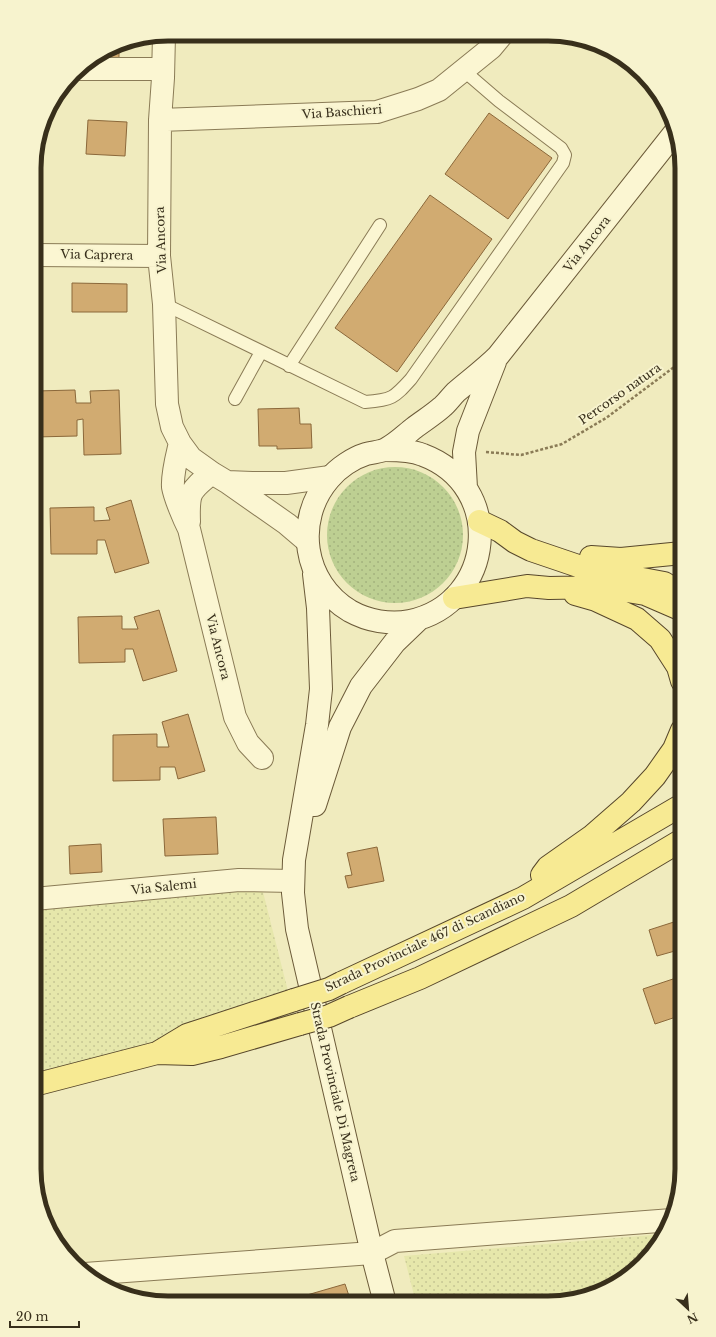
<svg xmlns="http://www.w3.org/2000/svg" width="716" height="1337" viewBox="0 0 716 1337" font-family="'Libre Baskerville',serif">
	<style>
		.farmland { fill: url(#farmland-dots) }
		.grass { fill: url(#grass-dots) }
		.building { fill: #d1ab71; stroke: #8b683a }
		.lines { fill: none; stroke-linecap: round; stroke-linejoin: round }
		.lane-casing { stroke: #8a7b56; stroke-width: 14 }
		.street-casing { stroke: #8a7b56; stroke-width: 24 }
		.secondary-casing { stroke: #6c5b39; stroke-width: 24 }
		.primary-casing { stroke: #57472b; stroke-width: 24 }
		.path { stroke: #8a7b56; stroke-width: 2.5; stroke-dasharray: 3 2; stroke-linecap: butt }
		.lane { stroke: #fbf6d2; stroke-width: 12 }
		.street { stroke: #fbf6d2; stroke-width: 22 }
		.secondary { stroke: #fbf6d2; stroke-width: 22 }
		.primary { stroke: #f7ea93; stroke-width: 22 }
		.primary-bridge-casing { stroke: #57472b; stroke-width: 24; stroke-linecap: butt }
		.primary-bridge { stroke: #f7ea93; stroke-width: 22 }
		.labels { text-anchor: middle; stroke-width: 4; stroke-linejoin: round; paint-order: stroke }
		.street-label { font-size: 12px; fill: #382f1b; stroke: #f7f3ce }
		.rim { fill: none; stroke: #382f1b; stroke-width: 5 }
	</style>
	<defs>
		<pattern id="farmland-dots" width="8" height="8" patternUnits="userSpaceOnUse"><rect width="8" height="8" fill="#e6e7ab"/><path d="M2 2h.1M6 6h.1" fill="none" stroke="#c6c693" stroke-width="1.8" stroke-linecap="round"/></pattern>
		<pattern id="grass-dots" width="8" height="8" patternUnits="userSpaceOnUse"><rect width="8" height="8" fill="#bdcf92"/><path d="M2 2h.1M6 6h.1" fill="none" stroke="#a3b27d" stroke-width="1.8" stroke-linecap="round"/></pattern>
	</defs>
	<rect width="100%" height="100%" fill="#f0ebbe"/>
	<path class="farmland" d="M261,884L294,1015L167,1051L34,1072V898Z
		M664,1234L654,1251L623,1280L591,1296L548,1303H416L404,1256Z"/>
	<path class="grass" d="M327 535a68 68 0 1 1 136 0a68 68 0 1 1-136 0Z"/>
	<path class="building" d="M117,44H119V61H90Z
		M489,113L552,158L508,219L445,174Z
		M88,120L127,122L125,156L86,154Z
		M430,195L492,239L397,372L335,328Z
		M72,283L127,284V312H72Z
		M75,390L76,403H91L90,391L119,390L121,454L84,455L83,419L77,420V436L35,437V391Z
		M299,408L300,424H311L312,448L277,449V446H259L258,409Z
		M131,500L149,563L115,573L105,540H97V554H51L50,508L94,507V521L110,520L106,508Z
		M159,610L177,671L143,681L133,649H125V662L79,663L78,617L122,616V629H138L134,617Z
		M188,714L205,771L178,779L175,767H160V780L113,781V735L157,734V747H169L162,722Z
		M216,817L218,854L165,856L163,819Z
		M101,844L102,872L70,874L69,846Z
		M377,847L384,881L348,888L345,876L352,875L347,853Z
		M680,920L682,926V949L657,956L649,930Z
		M682,976V1015L655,1024L643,989Z
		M345,1284L351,1302H309L307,1295Z"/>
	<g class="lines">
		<defs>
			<path id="lane" d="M164,304L365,402C392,400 394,398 411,379L563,163L565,155L561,148L499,101L463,70
				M289,366L380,225
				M235,399L261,352"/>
			<path id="street" d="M164,35L163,78L160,120L159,256L164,304L167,404L172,427L180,443L191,458L212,473L227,482
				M78,69H163
				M160,120L377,112L418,99L439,90L491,48L501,36
				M35,255L159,256
				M180,443C177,456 172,474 173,487C175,498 184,519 189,529L235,717L248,743L262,758
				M189,522C188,493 189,491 212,473
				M307,541L287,524L227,482L252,483H286L330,477
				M34,899L239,880L293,881
				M85,1274L372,1253L395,1241L672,1220"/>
			<path id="secondary" d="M386,450C398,450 411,450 423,455C506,486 495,603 410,621C390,625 368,621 350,611C303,583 294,520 329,479C338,468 353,458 366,454C373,452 381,452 386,449C396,444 405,435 414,428C423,421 433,415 442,407C447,403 451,397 456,392C470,380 485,369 498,356L676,131
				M466,488L464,452L468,431L495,362
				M314,574L318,608L321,689L317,725L294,860L293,893L297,929L372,1253L385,1303
				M315,805L340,727L361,686L395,642L419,619"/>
			<path id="primary" d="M479,521L500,531L515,542L531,550L584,568L664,583L682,594
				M591,557L621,559L682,553
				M575,594L596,600L637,619L660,639L678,667L682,681
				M454,598L527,586L549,588L603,587L645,594L682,610
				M542,875L548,867L592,836L631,802L655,776L674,749L682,730
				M341,983L523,898L682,805
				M349,1007L420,978L571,906L682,840
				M157,1053L187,1035L294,1000
				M34,1085L157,1053L192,1054L221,1047L300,1024"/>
		</defs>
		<use href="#lane" class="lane-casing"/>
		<use href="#street" class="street-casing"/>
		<use href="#secondary" class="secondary-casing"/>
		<use href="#primary" class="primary-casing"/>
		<path class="path" d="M486,452L521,455L562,444L606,418L682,361"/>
		<use href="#lane" class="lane"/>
		<use href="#street" class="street"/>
		<use href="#secondary" class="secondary"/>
		<use href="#primary" class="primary"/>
		<defs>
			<path id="primary-bridge" d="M294,1000L329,989L341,983
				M300,1024L329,1016L349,1007"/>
		</defs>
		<use href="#primary-bridge" class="primary-bridge-casing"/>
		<use href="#primary-bridge" class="primary-bridge"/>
	</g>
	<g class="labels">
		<g class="street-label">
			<text transform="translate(342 112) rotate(-4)" y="4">Via Baschieri</text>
			<text transform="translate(161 240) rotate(-92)" y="4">Via Ancora</text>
			<text transform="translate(587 244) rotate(-52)" y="4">Via Ancora</text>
			<text transform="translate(97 255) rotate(1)" y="4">Via Caprera</text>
			<text transform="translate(620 394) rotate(-35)" y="4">Percorso natura</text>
			<text transform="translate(218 647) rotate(76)" y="4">Via Ancora</text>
			<text transform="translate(164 887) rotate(-6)" y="4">Via Salemi</text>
			<text transform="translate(425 942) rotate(-25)" y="4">Strada Provinciale 467 di Scandiano</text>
			<text transform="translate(335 1092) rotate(77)" y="4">Strada Provinciale Di Magreta</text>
		</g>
	</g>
	<path d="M0 0H716V1337H0ZM168 41H548A127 127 0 0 1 675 168V1169A127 127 0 0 1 548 1296H168A127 127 0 0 1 41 1169V168A127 127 0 0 1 168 41Z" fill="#f7f3ce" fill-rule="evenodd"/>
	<path class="rim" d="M168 41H548A127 127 0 0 1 675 168V1169A127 127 0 0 1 548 1296H168A127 127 0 0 1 41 1169V168A127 127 0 0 1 168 41Z"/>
	<g transform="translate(688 1309) rotate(154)" stroke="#f7f3ce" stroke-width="3" paint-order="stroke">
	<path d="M0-3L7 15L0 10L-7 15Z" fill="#382f1b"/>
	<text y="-6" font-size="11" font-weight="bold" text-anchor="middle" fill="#382f1b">N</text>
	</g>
	<path d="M10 1321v6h69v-6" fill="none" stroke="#382f1b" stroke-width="2"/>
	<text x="16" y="1321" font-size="12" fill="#382f1b" stroke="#f7f3ce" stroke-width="3" paint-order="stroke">20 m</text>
</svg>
